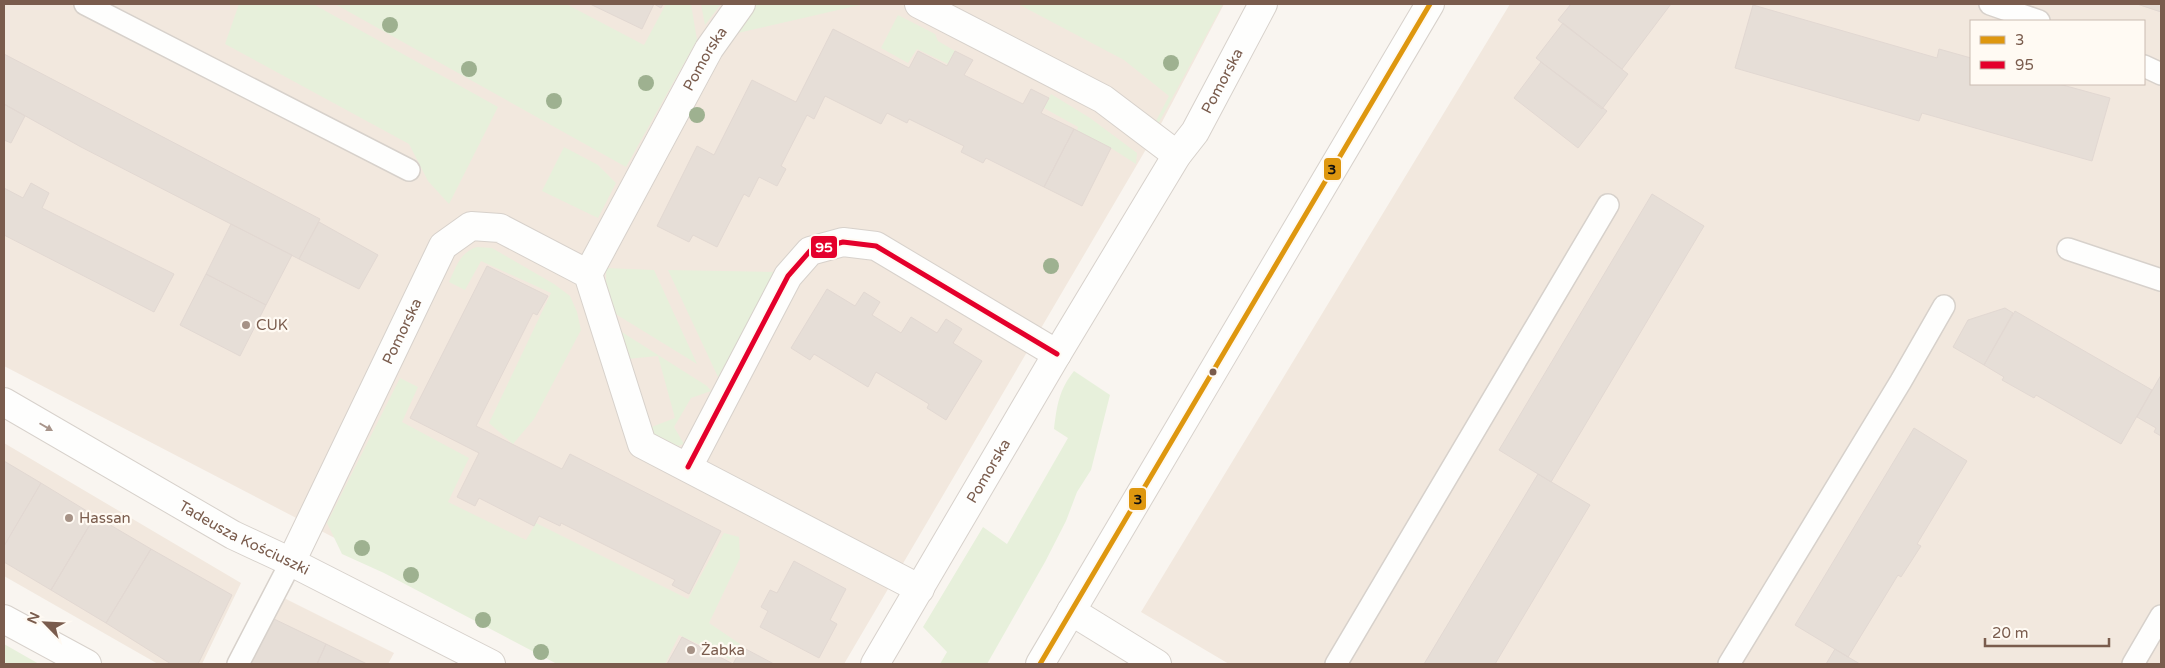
<svg xmlns="http://www.w3.org/2000/svg" width="2165" height="668" viewBox="0 0 2165 668" font-family="'Varela Round',sans-serif">
	<style>
		.residential { fill: #f2e8de; fill-rule: evenodd }
		.green { fill: #e7f0db }
		.building { fill: #e6ded7; stroke: #e2d8d2 }
		.lines { fill: none; stroke-linecap: round; stroke-linejoin: round }
		.service-casing { stroke: #d7d1cb; stroke-width: 24 }
		.minor-casing { stroke: #d7d1cb; stroke-width: 30 }
		.tertiary-casing { stroke: #d7d1cb; stroke-width: 30 }
		.service { stroke: #fefefd; stroke-width: 21 }
		.minor { stroke: #fefefd; stroke-width: 28 }
		.tertiary { stroke: #fefefd; stroke-width: 28 }
		.bus-1-casing { stroke: #fffaf3; stroke-width: 9 }
		.bus-2-casing { stroke: #fffaf3; stroke-width: 9 }
		.bus-1 { stroke: #de970f; stroke-width: 5 }
		.bus-2 { stroke: #e4002b; stroke-width: 5 }
		.tree { fill: #9eb190 }
		.oneway { fill: #a8958b }
		.poi-dot { fill: #a69286; stroke: #fffaf3; stroke-width: 2 }
		.bus-dot { fill: #7a5c4d; stroke: #fffaf3; stroke-width: 2 }
		.labels { text-anchor: middle; stroke-width: 4.5; stroke-linejoin: round; paint-order: stroke }
		.street-label { font-size: 15px; fill: #7a5c4d; stroke: #fffaf3 }
		.poi-label { font-size: 15px; fill: #7a5c4d; stroke: #fffaf3; text-anchor: start }
		.line-badge { stroke: #fffaf3; stroke-width: 2 }
		.badge-label { font-size: 14px; text-anchor: middle; font-weight: bold; fill: #fff }
		.pale-badge-label { font-size: 14px; text-anchor: middle; font-weight: bold; fill: #111 }
	</style>
	<rect width="100%" height="100%" fill="#f9f5f0"/>
	<path class="residential" d="M4,4H1224L1162,122L844,664H577L4,366Z
		M1510,4H2161V664H1229L1141,612ZM1971,21H2144V84H1971Z
		M4,443L241,583L202,664H158L4,576Z
		M282,597L394,653L388,664H246Z"/>
	<path class="green" d="M239,4H313L498,107L449,204L428,181L409,144L225,44Z
		M335,4H566L644,45L666,4H691L697,40L626,167Z
		M701,4H721L705,25Z
		M757,4H864L729,35Z
		M1018,4H1223L1157,126L1156,121L1169,96L1124,60Z
		M898,15L935,34L938,41L955,51L948,64L917,49L908,63L881,48Z
		M1051,94L1090,118L1137,153L1136,164L1111,148L1077,131L1078,127L1044,108Z
		M564,147L598,165L616,183L598,218L542,191Z
		M477,247L492,248L554,284L570,296L577,312L581,330L534,419L513,444L489,423L551,293L481,261L465,290L449,282C456,267 460,252 477,247Z
		M606,268L654,270L697,364L614,313L606,288Z
		M668,270L777,272L718,377Z
		M617,329L707,386L711,391L691,398L674,427L684,444L678,446L650,432L649,428L675,418L658,356L627,359Z
		M1074,371L1110,395L1091,470L1077,492L1066,521L1045,562L987,664H940L947,652L923,627L983,527L1007,544L1068,438L1054,429C1057,405 1059,390 1074,371Z
		M400,378L418,387L402,422L469,458L448,502L526,540L536,523L688,599L724,533L739,537L740,558L709,623L740,644L730,659L679,635L665,664H557L384,573L342,554L327,523Z
		M4,644L39,664H4Z"/>
	<path class="building" d="M590,4H663L661,8L654,4L642,29Z
		M1571,4H1671L1622,69L1558,20Z
		M2137,4H2161V12Z
		M1753,5L1937,58L1939,49L1971,58V84H2059L2110,98L2092,161L1922,113L1919,121L1735,68Z
		M1563,23L1628,74L1602,109L1536,58Z
		M833,29L909,68L918,51L947,66L955,51L973,60L964,75L1023,104L1031,89L1049,98L1041,113L1074,129L1044,187L986,158L983,163L961,152L964,146L909,119L907,123L887,113L881,124L825,96L814,119L807,115L781,166L786,169L777,186L759,177L749,197L744,194L717,247L693,235L689,242L657,226L697,146L714,155L752,80L796,102Z
		M4,54L320,219L299,259L81,147L4,104Z
		M1541,62L1607,111L1578,148L1514,98Z
		M4,104L25,116L11,143L4,140Z
		M1074,129L1111,148L1082,206L1044,187Z
		M31,183L49,193L42,208L174,274L154,312L4,235V188L23,198Z
		M1652,194L1704,226L1551,482L1499,450Z
		M319,222L378,255L359,289L299,259Z
		M231,224L292,255L266,305L206,274Z
		M487,266L548,296L537,315L533,313L476,426L562,469L570,454L721,531L689,594L672,585L675,580L561,523L560,526L539,516L534,526L479,498L475,506L457,497L479,453L410,418Z
		M206,274L266,305L240,356L180,325Z
		M827,289L855,306L864,292L880,302L872,315L901,333L911,317L937,333L946,319L962,329L953,343L982,361L946,420L927,408L929,404L876,372L868,387L814,354L810,360L791,348Z
		M2005,308L2013,313L1984,365L1953,347L1968,320Z
		M2015,311L2152,390L2121,444L2036,395L2034,398L2002,380L2004,377L1984,365Z
		M2161,375V436L2154,432L2156,428L2137,417Z
		M1914,428L1967,461L1917,544L1921,546L1901,577L1898,575L1848,657L1795,625Z
		M4,461L41,483L4,546Z
		M1538,474L1590,505L1495,664H1424Z
		M41,483L95,516L51,590L4,562V546Z
		M95,516L151,549L106,623L51,590Z
		M151,549L232,595L198,664H171L106,623Z
		M794,561L846,589L830,620L837,624L819,658L760,627L768,611L761,607L770,590L777,593Z
		M272,618L326,644L317,664H250Z
		M682,637L733,664H667Z
		M326,644L367,664H317Z
		M742,647L774,664H733Z
		M1835,649L1848,657L1860,664H1826Z"/>
	<g class="lines">
		<defs>
			<path id="service" d="M85,4L409,170
				M1990,4L2039,21
				M2144,66L2161,74
				M2068,249L2161,280
				M238,664L291,562
				M1336,664L1608,205
				M1729,664L1901,381L1944,306
				M2133,664L2161,616"/>
			<g id="minor">
				<path d="M919,4L1103,99L1177,155"/>
				<path id="s1" d="M588,274L709,49L741,4"/>
				<path id="s2" d="M4,402L233,535L291,562L491,664"/>
				<path d="M688,467L788,276L810,251L843,242L876,246L1057,354"/>
				<path id="s3" d="M291,562L443,246L471,226L500,228L588,274L642,444L920,589"/>
				<path d="M1071,611L1157,664"/>
				<path d="M4,619L87,664"/>
				<path id="s4" d="M875,664L1057,354L1177,155L1195,132L1263,4"/>
			</g>
			<path id="tertiary" d="M1040,664L1430,4"/>
		</defs>
		<use href="#service" class="service-casing"/>
		<use href="#minor" class="minor-casing"/>
		<use href="#tertiary" class="tertiary-casing"/>
		<use href="#service" class="service"/>
		<use href="#minor" class="minor"/>
		<use href="#tertiary" class="tertiary"/>
		<defs>
			<path id="bus-1" d="M1040,664L1430,4"/>
			<path id="bus-2" d="M688,467L788,276L810,251L843,242L876,246L1057,354"/>
		</defs>
		<use href="#bus-1" class="bus-1-casing"/>
		<use href="#bus-2" class="bus-2-casing"/>
		<use href="#bus-1" class="bus-1"/>
		<use href="#bus-2" class="bus-2"/>
	</g>
	<g class="tree">
		<circle cx="390" cy="25" r="8"/>
		<circle cx="1171" cy="63" r="8"/>
		<circle cx="469" cy="69" r="8"/>
		<circle cx="646" cy="83" r="8"/>
		<circle cx="554" cy="101" r="8"/>
		<circle cx="697" cy="115" r="8"/>
		<circle cx="1051" cy="266" r="8"/>
		<circle cx="362" cy="548" r="8"/>
		<circle cx="411" cy="575" r="8"/>
		<circle cx="483" cy="620" r="8"/>
		<circle cx="541" cy="652" r="8"/>
	</g>
	<defs><path id="oneway-solid" d="M-6-.8H1V-3.2L6.5 0L1 3.2V.8H-6Z" transform="scale(1.25)"/></defs>
	<use class="oneway" href="#oneway-solid" transform="translate(46 427) rotate(30)"/>
	<g class="poi-dot">
		<circle cx="246" cy="325" r="5"/>
		<circle cx="69" cy="518" r="5"/>
		<circle cx="691" cy="650" r="5"/>
	</g>
	<circle class="bus-dot" cx="1213" cy="372" r="4.5"/>
	<g class="labels">
		<g class="street-label">
			<text dy="5" stroke="none"><textPath href="#s1" startOffset="245">Pomorska</textPath></text>
			<text dy="5" stroke="none"><textPath href="#s4" startOffset="679">Pomorska</textPath></text>
			<text dy="5" stroke="none"><textPath href="#s3" startOffset="256">Pomorska</textPath></text>
			<text dy="5" stroke="none"><textPath href="#s4" startOffset="224">Pomorska</textPath></text>
			<text dy="5" stroke="none"><textPath href="#s2" startOffset="276">Tadeusza Kościuszki</textPath></text>
		</g>
		<g class="poi-label">
			<text x="256" y="330">CUK</text>
			<text x="79" y="523">Hassan</text>
			<text x="701" y="655">Żabka</text>
		</g>
	</g>
	<g class="line-badge">
		<rect x="1323" y="157" width="19" height="24" rx="5" fill="#de970f"/>
		<rect x="810" y="235" width="28" height="24" rx="5" fill="#e4002b"/>
		<rect x="1128" y="487" width="19" height="24" rx="5" fill="#de970f"/>
	</g>
	<g class="badge-label">
		<text x="824" y="252">95</text>
	</g>
	<g class="pale-badge-label">
		<text x="1332" y="174">3</text>
		<text x="1138" y="504">3</text>
	</g>
	<rect width="2165" height="668" fill="none" stroke="#7a5c4d" stroke-width="10"/>
	<rect x="1970" y="20" width="175" height="65" fill="#fffaf3" stroke="#cabbb1"/>
	<rect x="1980" y="36" width="25" height="8" fill="#de970f" stroke="#cabbb1"/>
	<text x="2015" y="45" font-size="15" fill="#7a5c4d">3</text>
	<rect x="1980" y="61" width="25" height="8" fill="#e4002b" stroke="#cabbb1"/>
	<text x="2015" y="70" font-size="15" fill="#7a5c4d">95</text>
	<g transform="translate(45 623) rotate(294)" stroke="#fffaf3" stroke-width="4" paint-order="stroke">
	<path d="M0-4L9 19L0 12L-9 19Z" fill="#7a5c4d"/>
	<text y="-8" font-size="14" font-weight="bold" text-anchor="middle" fill="#7a5c4d">N</text>
	</g>
	<path d="M1985 638v8h124v-8" fill="none" stroke="#7a5c4d" stroke-width="2.5"/>
	<text x="1992" y="638" font-size="15" fill="#7a5c4d" stroke="#fffaf3" stroke-width="4" paint-order="stroke">20 m</text>
</svg>
